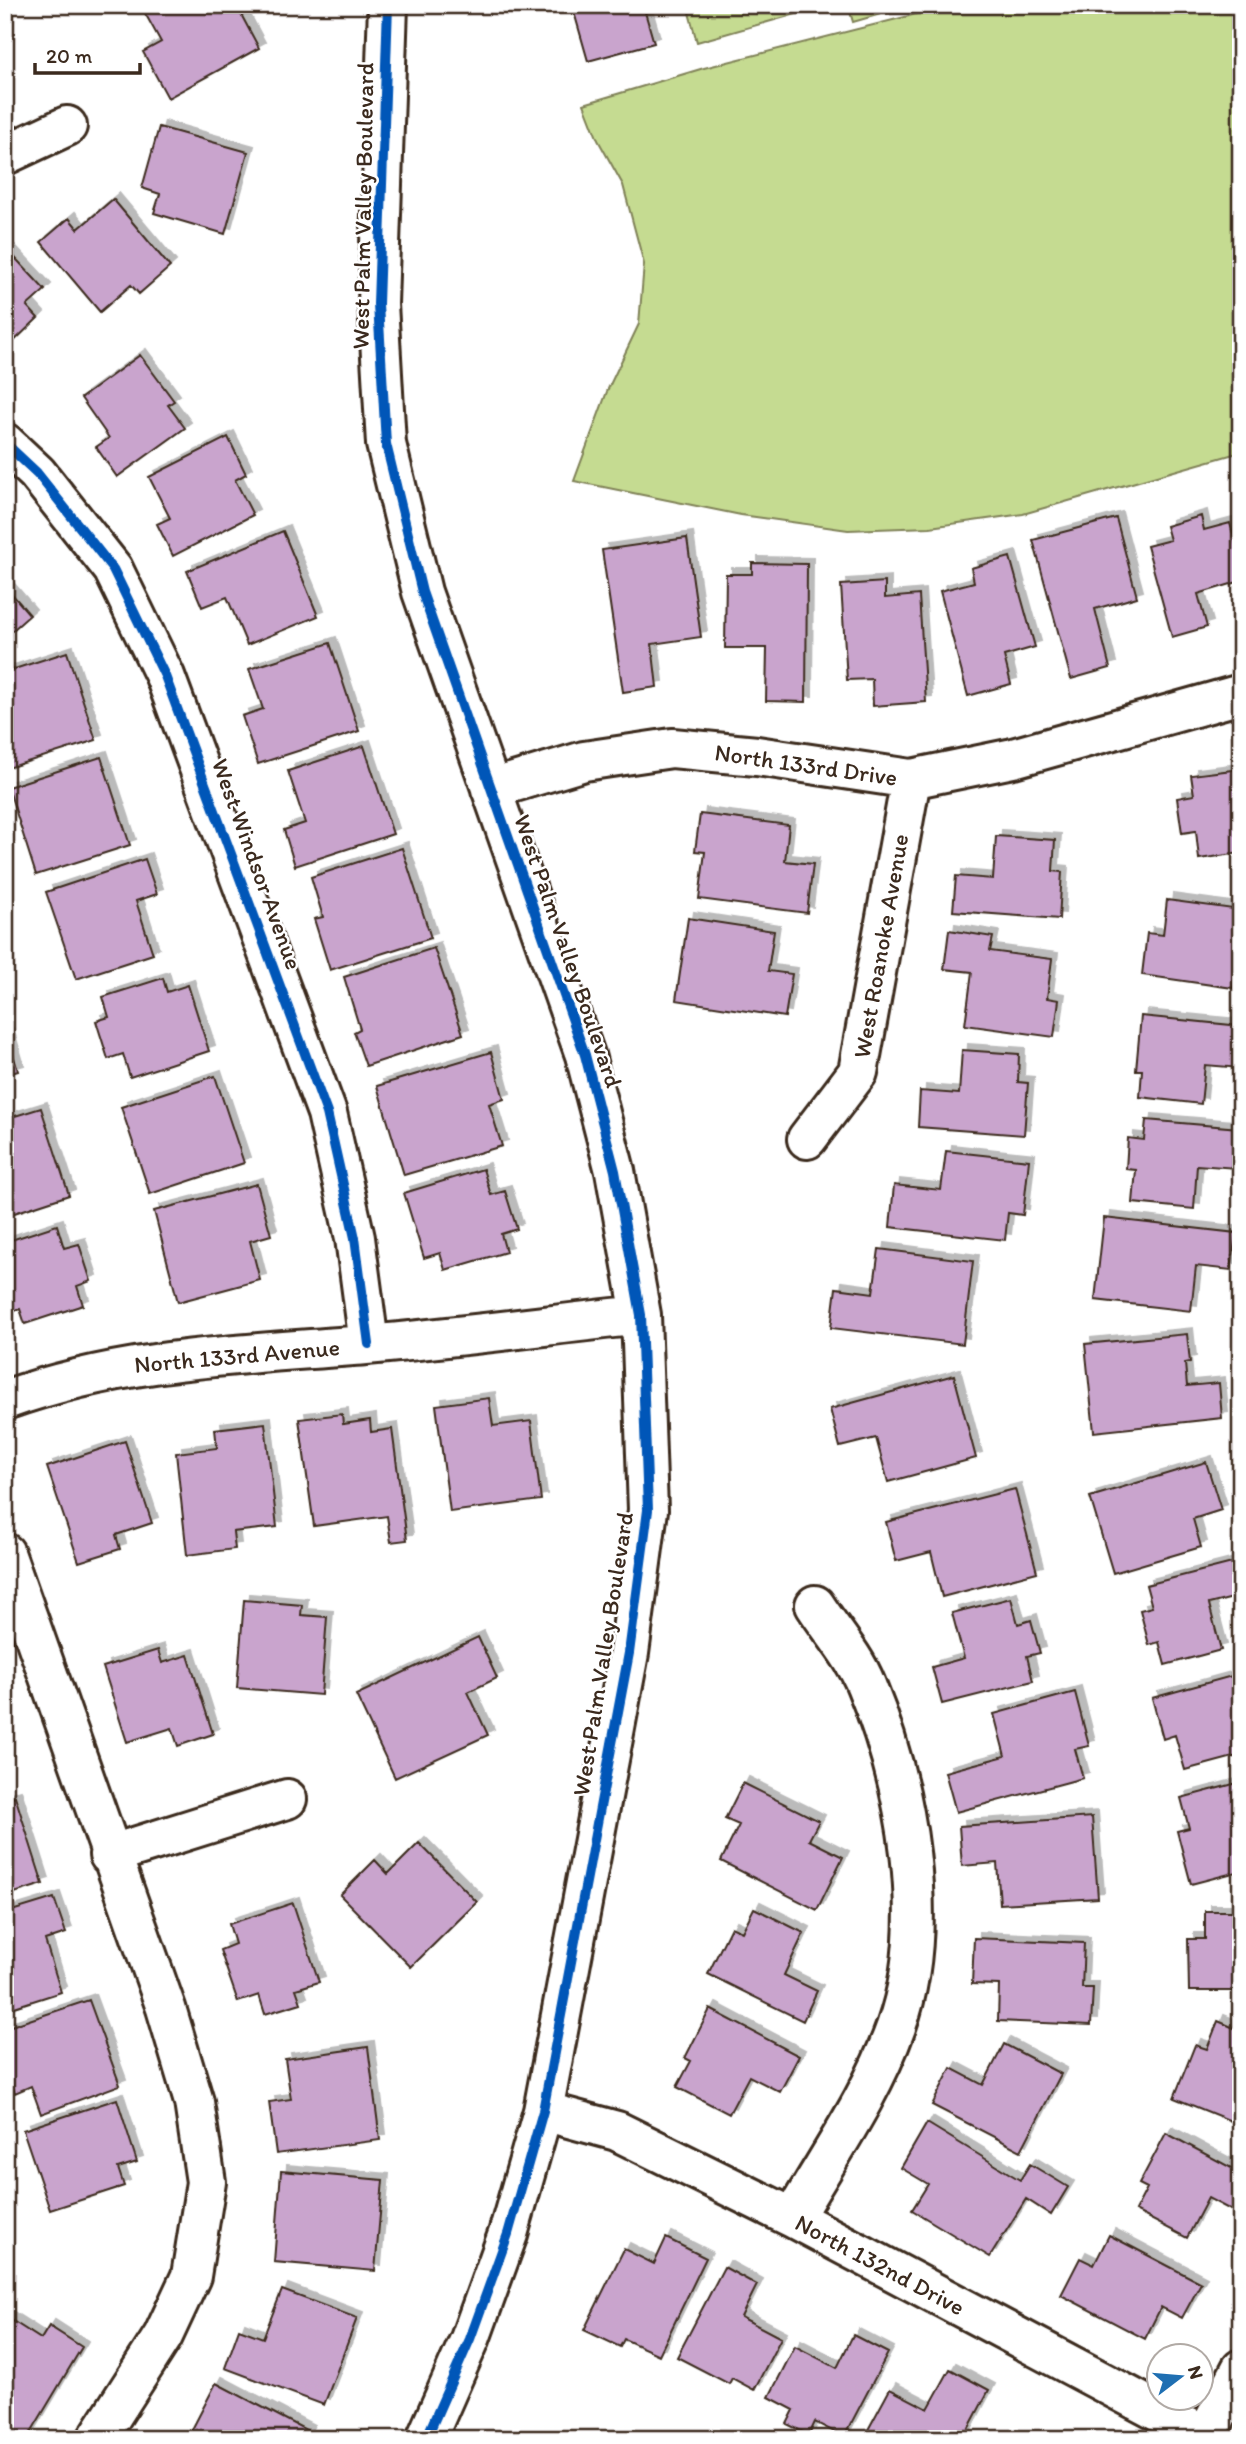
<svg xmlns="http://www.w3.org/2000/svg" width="1246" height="2444" viewBox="0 0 1246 2444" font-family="Itim,sans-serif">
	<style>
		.green { fill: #c5db91; stroke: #808258; stroke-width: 2 }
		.building { fill: #c9a4cd; stroke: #3b2a1e; stroke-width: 2; filter: url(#shadow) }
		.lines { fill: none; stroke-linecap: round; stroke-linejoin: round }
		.minor-casing { stroke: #3b2a1e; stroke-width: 44 }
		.minor { stroke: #fff; stroke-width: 38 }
		.cycleway-casing { stroke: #fff; stroke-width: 15 }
		.cycleway { stroke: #0057b8; stroke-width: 10 }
		.labels { text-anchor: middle; stroke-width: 5; stroke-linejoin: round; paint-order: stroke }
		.street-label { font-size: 24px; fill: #3b2a1e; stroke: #fff }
	</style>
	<defs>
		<filter id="shadow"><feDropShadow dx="6" dy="-6" stdDeviation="0" flood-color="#0004"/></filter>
	</defs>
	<rect width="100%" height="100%" fill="#fff"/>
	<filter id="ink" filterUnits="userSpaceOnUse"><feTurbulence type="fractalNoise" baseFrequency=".0143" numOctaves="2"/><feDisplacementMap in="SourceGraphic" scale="14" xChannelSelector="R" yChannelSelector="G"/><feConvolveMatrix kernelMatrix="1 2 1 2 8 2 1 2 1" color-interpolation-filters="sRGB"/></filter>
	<g filter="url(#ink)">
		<path class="green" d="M687,5H828L697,42Z
			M848,5H912L853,22Z
			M952,5H1241V452L1023,514L930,527L848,530L741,515L574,481L608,389L639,324L644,264L623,185L598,140L584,104L704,68Z"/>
		<path class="building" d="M236,5L259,48L168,98L143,52L161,42L141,6Z
			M572,5H652L653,10L645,12L654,43L588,61Z
			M159,127L248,152L225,234L154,213L160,194L142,188Z
			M113,199L170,267L139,294L131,285L100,312L41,242L69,218L78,229Z
			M5,247L45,290L27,306L38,318L10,345L5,340Z
			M140,355L174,401L168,405L185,428L117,477L96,447L109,438L81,398Z
			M228,437L246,474L235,480L253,515L173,556L157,524L170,518L149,477Z
			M1201,516L1204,530L1230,523L1241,564V581L1198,594L1207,627L1172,637L1147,546L1170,540L1166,526Z
			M1116,518L1137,597L1095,609L1110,668L1071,679L1033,540Z
			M283,531L318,616L247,645L227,597L202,607L187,571Z
			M687,538L701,637L652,644L657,687L623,692L602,550Z
			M1010,557L1035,647L1004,656L1011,684L968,696L940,591L974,582L971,568Z
			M752,563L807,564L806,702L766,701L767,648H725L726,574H752Z
			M885,582V598L919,595L926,702L873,706L872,679L847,680L841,585Z
			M5,586L30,615L5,637Z
			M330,643L359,731L258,764L242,716L263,709L249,669Z
			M67,652L96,740L5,769V672Z
			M364,746L393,834L295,866L284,830L305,823L288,771Z
			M101,757L130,845L36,875L8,787Z
			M1241,769V853L1199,859L1196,831L1182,833L1177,798L1194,795L1191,775Z
			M700,814L789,825L785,861L813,864L807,913L699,899L705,852L695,851Z
			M996,836L1055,840L1053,871L1062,872L1059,919L953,911L956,876L993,879Z
			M402,848L431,938L330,970L314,919L323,917L311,877Z
			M145,859L157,894L136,901L153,954L76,979L46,892Z
			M1167,900L1241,910V959L1236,958L1233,988L1142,975L1147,933L1163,935Z
			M688,918L774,931L768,971L792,974L785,1017L676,1000Z
			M949,930L993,937L990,951L1052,959L1047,998L1059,1000L1054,1037L965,1025L972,972L944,969Z
			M434,948L463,1034L366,1066L354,1032L360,1029L344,977Z
			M163,978L167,992L188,985L209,1051L130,1077L123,1054L108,1059L96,1021L109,1017L103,997Z
			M1141,1016L1241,1026V1068L1205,1065L1201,1104L1140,1097L1142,1070H1136Z
			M7,1034L18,1071L5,1075V1035Z
			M962,1050L1019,1054L1018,1082L1028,1083L1024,1135L918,1127L920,1091L959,1094Z
			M491,1052L504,1099L489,1104L502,1146L404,1175L377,1086Z
			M215,1076L244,1163L150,1194L121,1107Z
			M41,1108L69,1195L5,1216V1119Z
			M1146,1120L1239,1128L1236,1168L1197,1165L1194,1209L1133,1203L1136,1170L1126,1169L1128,1138L1144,1140Z
			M946,1151L1029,1160L1023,1215L1008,1213L1005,1240L890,1227L894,1185L941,1190Z
			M483,1169L491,1195L505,1191L517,1229L501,1234L506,1252L445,1270L440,1253L424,1258L404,1193Z
			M257,1184L271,1235L250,1241L260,1280L178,1302L154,1211Z
			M1104,1218L1236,1233L1231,1270L1196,1266L1191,1311L1095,1300Z
			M57,1225L64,1248L79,1244L91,1281L77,1286L83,1305L25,1324L20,1309L5,1314V1242Z
			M879,1249L973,1261L963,1344L831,1328L836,1288L873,1293Z
			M1187,1334L1190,1362L1185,1363L1187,1386L1219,1383L1222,1418L1094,1432L1085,1344Z
			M954,1375L976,1458L888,1482L876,1438L840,1447L830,1409Z
			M489,1398L493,1426L531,1421L541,1500L450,1512L436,1405Z
			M342,1414L343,1424L370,1420L371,1432L392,1429L407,1540L391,1542L387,1516L314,1526L299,1419Z
			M265,1423L277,1527L233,1532L235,1549L187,1555L176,1453L217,1448L215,1429Z
			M125,1441L152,1523L116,1535L120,1549L79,1562L47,1467Z
			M1206,1462L1221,1510L1193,1519L1201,1547L1113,1573L1090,1497Z
			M1015,1489L1037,1572L942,1597L931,1552L896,1561L886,1522Z
			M1236,1562L1241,1596L1209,1604L1221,1650L1165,1665L1159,1642L1149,1645L1140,1610L1152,1607L1146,1585Z
			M1011,1598L1018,1624L1031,1620L1040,1653L1027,1656L1033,1681L942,1704L932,1667L964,1658L952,1613Z
			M244,1600L302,1605L301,1615L327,1617L321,1695L237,1688Z
			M478,1637L497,1678L468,1692L488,1735L395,1778L356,1695Z
			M158,1650L162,1663L188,1655L213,1734L178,1746L172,1728L127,1742L103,1667Z
			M1239,1674L1241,1755L1185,1770L1175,1735L1163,1739L1152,1698Z
			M1075,1692L1089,1746L1075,1749L1083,1778L956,1812L945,1772L1005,1756L994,1714Z
			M1241,1782V1871L1191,1884L1177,1831L1189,1828L1181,1798Z
			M743,1783L819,1821L809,1840L843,1857L817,1910L721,1861L739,1825L725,1819Z
			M15,1796L43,1884L5,1896V1799Z
			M1092,1817L1098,1898L1000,1904L997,1863L962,1866L959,1826Z
			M419,1843L477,1902L411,1967L340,1895L375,1860L388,1874Z
			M54,1898L66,1933L45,1940L61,1992L5,2010V1913Z
			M293,1903L319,1982L296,1989L301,2003L265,2014L259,1995L238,2002L220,1950L235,1944L229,1924Z
			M754,1908L804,1933L784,1975L817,1991L803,2021L708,1974L731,1927L742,1932Z
			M1205,1911H1241V1991H1189L1188,1939H1205Z
			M974,1938L1084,1943L1082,1988H1093L1091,2025L998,2021L999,1985L972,1984Z
			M89,2000L120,2085L41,2114L31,2086L15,2093L5,2067V2028Z
			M710,2009L799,2056L780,2092L749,2076L729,2114L677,2087L691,2061L685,2058Z
			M1218,2021L1241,2031V2125L1174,2098L1195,2045L1207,2049Z
			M1004,2044L1061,2074L1021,2151L932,2105L951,2068L983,2085Z
			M368,2047L380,2140L276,2154L269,2102L291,2099L285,2059Z
			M117,2099L137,2162L118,2168L124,2186L50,2210L23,2130Z
			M927,2123L1020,2180L1030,2164L1068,2187L1051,2215L1026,2199L990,2257L912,2210L928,2184L901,2168Z
			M1166,2133L1241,2173L1240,2215L1208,2198L1187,2238L1135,2211L1147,2188L1139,2184Z
			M281,2171L383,2180L375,2271L274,2262Z
			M1109,2235L1201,2283L1182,2318L1161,2307L1145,2339L1061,2295L1080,2258L1094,2265Z
			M666,2238L706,2258L659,2355L624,2339L620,2347L584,2330L624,2249L654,2264Z
			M724,2267L757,2285L741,2317L781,2338L754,2390L732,2378L729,2384L677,2357Z
			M282,2290L357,2318L324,2405L225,2368L239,2329L263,2338Z
			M8,2318L41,2339L49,2326L82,2347L27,2439L5,2427Z
			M853,2335L888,2353L844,2437L815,2422L809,2435L787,2424L794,2410L769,2397L795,2346L837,2368Z
			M950,2369L989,2390L963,2439H863L890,2389L928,2409Z
			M216,2383L308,2431L304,2439H187Z"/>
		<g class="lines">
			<defs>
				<path id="minor" d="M388,5L378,304L386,444L422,592L585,1055L615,1171L641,1315L648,1510L629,1653L543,2111L508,2234L470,2339L426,2439
					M5,155L67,126
					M5,443L37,473L113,569L165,676L327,1113L355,1238L369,1344
					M491,789L584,761L672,748L757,756L911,779L1013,758L1241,694
					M807,1139L858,1072L911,779
					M5,1400C127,1357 239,1355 366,1345C458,1337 549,1325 641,1315
					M5,1553L166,2008L194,2102L206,2182L191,2276L163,2336L97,2439
					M109,1855L287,1799
					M543,2111L617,2131L793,2218L1210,2439
					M793,2218C828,2157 872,2095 896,2027C933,1924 907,1784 866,1685C855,1657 831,1630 815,1605
					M1206,2436L1241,2369"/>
			</defs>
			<use href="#minor" class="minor-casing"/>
			<use href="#minor" class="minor"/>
			<defs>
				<path id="cycleway" d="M388,5L378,304L386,444L422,592L585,1055L615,1171L641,1315L648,1510L629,1653L543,2111L508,2234L470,2339L426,2439
					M5,443L37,473L113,569L165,676L327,1113L355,1238L369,1344"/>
			</defs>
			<use href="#cycleway" class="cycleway-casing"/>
			<use href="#cycleway" class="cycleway"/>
		</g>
	</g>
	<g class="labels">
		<g class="street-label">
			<text transform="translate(363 206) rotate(-89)" y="8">West Palm Valley Boulevard</text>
			<text transform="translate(806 765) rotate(8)" y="8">North 133rd Drive</text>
			<text transform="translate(257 864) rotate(70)" y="8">West Windsor Avenue</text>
			<text transform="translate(881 946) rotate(-80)" y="8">West Roanoke Avenue</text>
			<text transform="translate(568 951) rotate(71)" y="8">West Palm Valley Boulevard</text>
			<text transform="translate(237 1356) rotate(-5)" y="8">North 133rd Avenue</text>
			<text transform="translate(603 1654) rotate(-81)" y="8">West Palm Valley Boulevard</text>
			<text transform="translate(880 2265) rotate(28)" y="8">North 132nd Drive</text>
		</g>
	</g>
	<rect width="1246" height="2444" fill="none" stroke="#fff" stroke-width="28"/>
	<rect x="14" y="14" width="1218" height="2416" fill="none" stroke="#3b2a1e" stroke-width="2.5" filter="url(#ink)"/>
	<g transform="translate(1180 2377) rotate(74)"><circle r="33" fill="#ffffff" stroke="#b1aaa5" stroke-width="2"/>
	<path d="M0-5L12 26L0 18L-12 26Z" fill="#1f6fb2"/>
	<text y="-10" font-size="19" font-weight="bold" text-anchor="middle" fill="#3b2a1e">N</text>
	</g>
	<path d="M35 63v10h105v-10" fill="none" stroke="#3b2a1e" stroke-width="3.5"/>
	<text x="46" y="63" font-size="21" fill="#3b2a1e" stroke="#ffffff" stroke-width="5" paint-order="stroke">20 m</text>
</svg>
